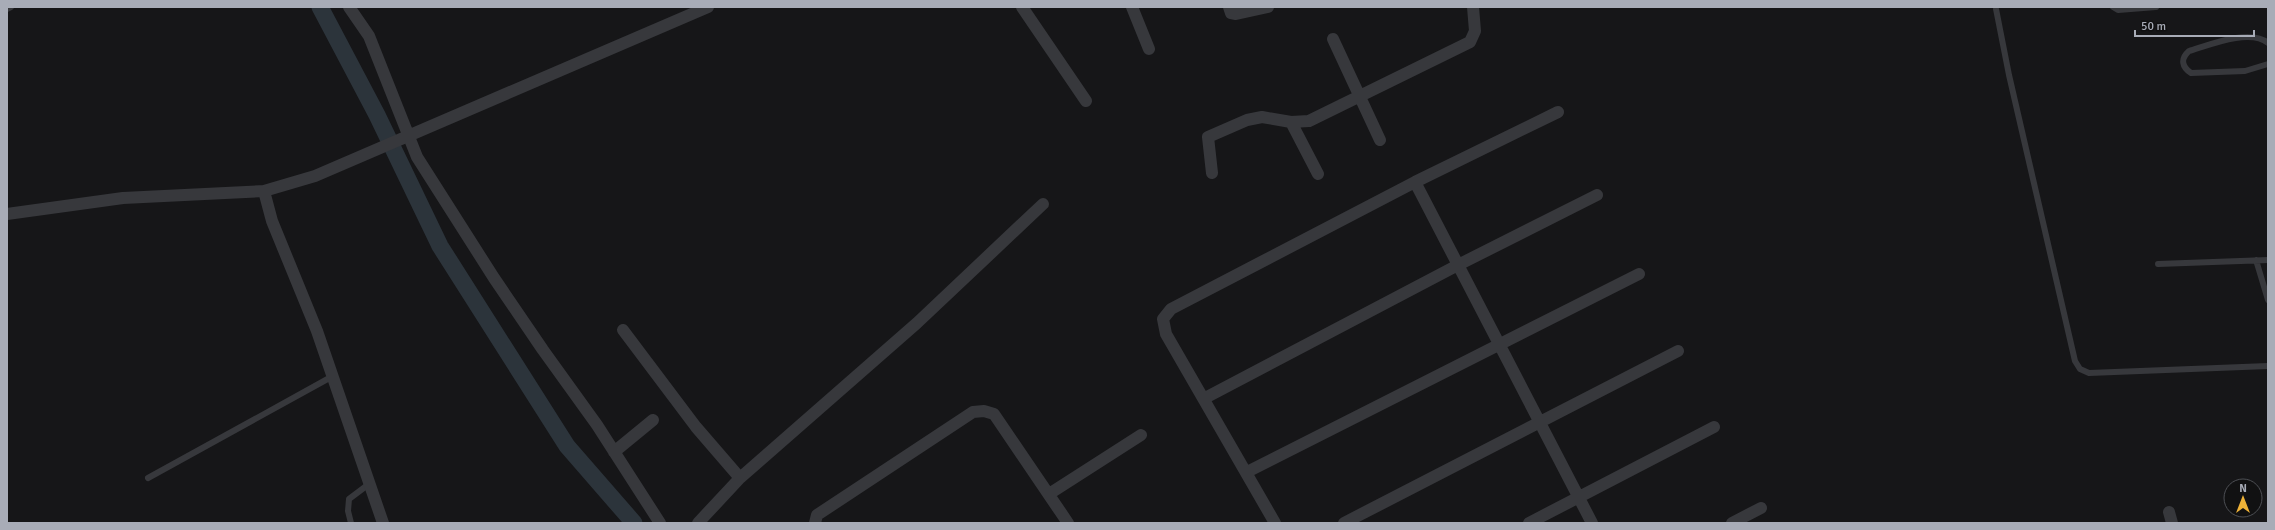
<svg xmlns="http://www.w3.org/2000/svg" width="2275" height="530" viewBox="0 0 2275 530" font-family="Signika,sans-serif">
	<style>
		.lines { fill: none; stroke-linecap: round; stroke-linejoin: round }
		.canal { stroke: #2c343b; stroke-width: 17 }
		.lane { stroke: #37383c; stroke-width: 6 }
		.street { stroke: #37383c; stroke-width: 12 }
	</style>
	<rect width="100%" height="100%" fill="#161618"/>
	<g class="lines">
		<path class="canal" d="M320,7L377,115L440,246L567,446L634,523"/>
		<path class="lane" d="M2113,7L2118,10L2156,7
			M7,9L11,7
			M1996,9L2009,75L2075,361L2080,369L2089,373L2268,366
			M2268,43C2250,28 2209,45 2189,51C2180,59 2182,67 2191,73L2245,71L2268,64
			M2256,260L2268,300
			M2158,264L2268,260
			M148,478L333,376
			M351,523L348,511L349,499L369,484"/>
		<path class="street" d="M349,7L369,36L417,157L494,278L543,350L597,425L660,523
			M1022,7L1086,101
			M1132,7L1149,49
			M1229,7L1231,13L1236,14L1268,7
			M1333,39L1380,140
			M1291,122L1318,174
			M1212,173L1208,137L1247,120L1262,117L1291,122L1309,121L1470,42L1475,31L1473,7
			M1415,182L1592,523
			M264,191L272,221L317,331L383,523
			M7,214L123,198L264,191L315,176L708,7
			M623,330L696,427L740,478
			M1205,398L1458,265L1597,195
			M614,452L653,420
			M1247,472L1639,274
			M1049,494L1141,435
			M2169,512L2172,523
			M698,523L740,478L917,323L1043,204
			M815,523L817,515L973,412L984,411L994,414L1068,523
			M1275,523L1166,334L1163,319L1171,309L1415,182L1558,112
			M1344,523L1678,351
			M1529,523L1714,427
			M1732,523L1761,508"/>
	</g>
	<rect width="2275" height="530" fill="none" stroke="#a8acb7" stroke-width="16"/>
	<g transform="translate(2243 498)"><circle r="19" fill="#111112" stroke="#4d4f54"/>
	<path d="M0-3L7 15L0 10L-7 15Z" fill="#eeb237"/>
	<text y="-6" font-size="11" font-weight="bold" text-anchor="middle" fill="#a8acb7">N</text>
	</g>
	<path d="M2135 30v6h119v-6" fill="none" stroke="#a8acb7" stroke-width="2"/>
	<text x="2141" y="30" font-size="12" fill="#a8acb7" stroke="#111112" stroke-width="3" paint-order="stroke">50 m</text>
</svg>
